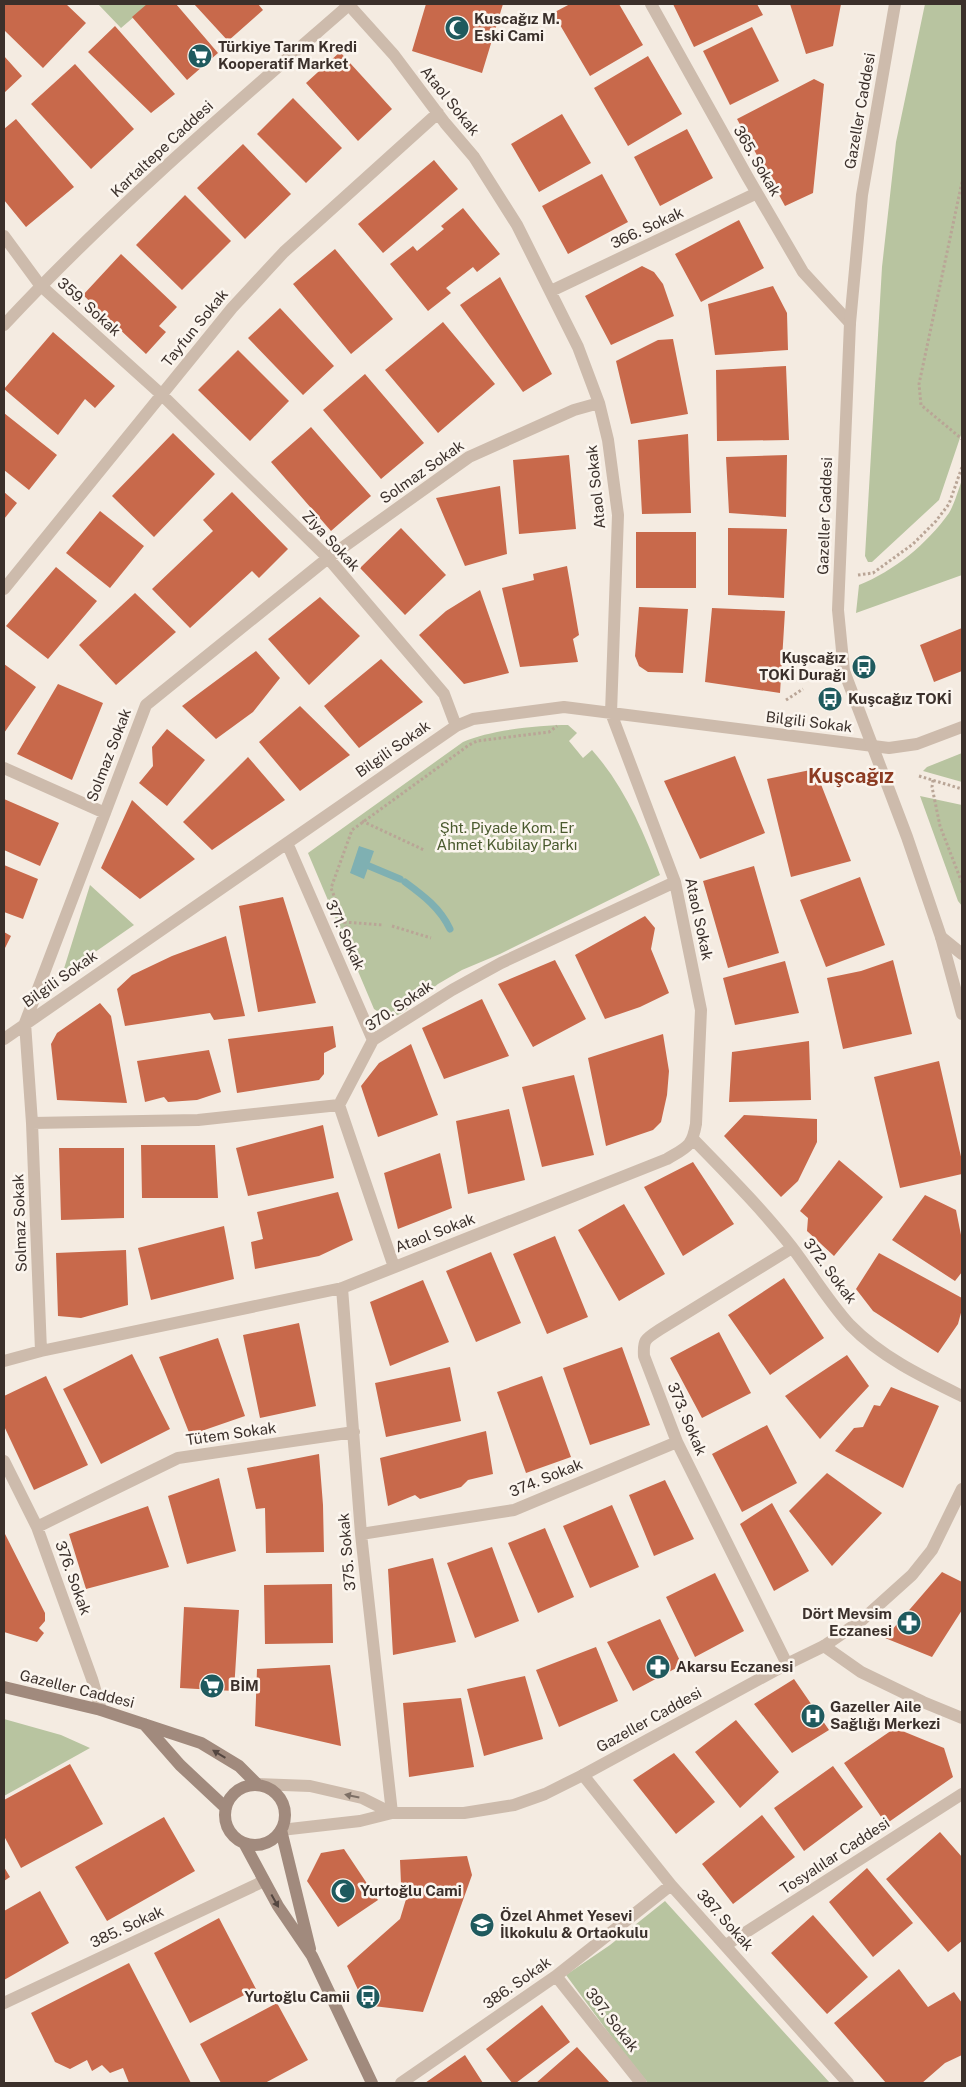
<svg xmlns="http://www.w3.org/2000/svg" width="966" height="2087" viewBox="0 0 966 2087" font-family="'Public Sans',sans-serif">
	<style>
		.green { fill: #b8c4a0 }
		.water { fill: #7fb0b2 }
		.lines { fill: none; stroke-linecap: round; stroke-linejoin: round }
		.stream { stroke: #7fb0b2; stroke-width: 7 }
		.building { fill: #c8694b }
		.path { stroke: #b9a596; stroke-width: 3; stroke-dasharray: 2.5 2.5; stroke-linecap: butt }
		.minor { stroke: #cdbbac; stroke-width: 12 }
		.tertiary { stroke: #cdbbac; stroke-width: 12 }
		.secondary { stroke: #a18a7d; stroke-width: 12 }
		.oneway { fill: #544640 }
		.oneway2 { fill: #7d6f65 }
		.labels { text-anchor: middle; stroke-width: 5; stroke-linejoin: round; paint-order: stroke }
		.poi-label { font-size: 15px; font-weight: bold; fill: #3b302b; stroke: #fbf5ee; text-anchor: start }
		.street-label { font-size: 15px; fill: #3b302b; stroke: #fbf5ee }
		.park-label { font-size: 15px; fill: #4a5a2e; stroke: #fbf5ee }
		.district-label { font-size: 20px; font-weight: bold; fill: #8c3b22; stroke: #fbf5ee }
	</style>
	<rect width="100%" height="100%" fill="#f4ebe1"/>
	<path class="green" d="M98,4H149L121,28Z
		M925,4H962V432L939,500L872,562H868L865,556L882,267L896,142Z
		M962,480V575L856,613L859,585C894,571 927,544 949,513C955,503 958,490 962,480Z
		M568,725L577,733L569,741L583,758L592,750C624,786 643,830 660,875L500,954L462,970L438,984L402,1013L393,1017L385,1016L374,1009L308,853L463,742C490,730 539,725 568,725Z
		M962,753V782L923,771L927,767Z
		M920,796L962,805V906L958,901Z
		M90,885L134,925L62,975Z
		M4,1719L61,1735L90,1748L4,1796Z
		M665,1901L830,2083H648L616,2043L566,1975L610,1945Z"/>
	<path class="water" d="M359,846L374,851L364,879L350,873Z"/>
	<g class="lines">
		<path class="stream" d="M369,866L400,879
			M405,882C424,896 440,908 450,929"/>
	</g>
	<path class="building" d="M4,4H66L86,23L43,68L4,30Z
		M147,4H176L218,53L187,80L132,17Z
		M194,4H258L263,10L228,41Z
		M426,4H503L482,73L412,51Z
		M570,4H619L643,45L590,76L553,13Z
		M673,4H757L763,15L694,47Z
		M790,4H841L833,46L806,54Z
		M115,26L175,94L151,113L88,52Z
		M752,27L779,81L730,105L703,51Z
		M340,52L392,109L358,141L306,83Z
		M4,56L22,76L4,93Z
		M648,56L682,114L628,146L594,88Z
		M75,64L134,129L91,169L31,104Z
		M814,79L824,84L813,193L785,206L737,119Z
		M293,98L342,148L306,183L257,134Z
		M562,114L591,163L539,192L511,144Z
		M16,119L74,187L26,227L4,200V129Z
		M687,129L713,178L660,206L634,157Z
		M243,144L291,194L245,239L197,188Z
		M434,160L458,189L383,253L358,224Z
		M602,174L628,222L568,254L542,206Z
		M185,195L231,241L182,290L136,245Z
		M463,208L500,254L477,272L473,267L446,288L451,293L428,311L390,264L413,246L417,251L444,229L441,226Z
		M739,220L764,268L701,302L675,254Z
		M335,249L393,319L351,354L293,284Z
		M121,254L177,307L159,326L166,332L146,354L83,295Z
		M642,266L654,272L663,284L674,316L611,345L585,296Z
		M500,277L552,374L523,392L460,305Z
		M773,286L787,313L788,350L715,355L708,304Z
		M280,308L334,366L303,395L248,338Z
		M443,322L495,384L438,433L385,370Z
		M53,332L115,386L95,408L85,399L58,435L4,389Z
		M673,339L688,414L631,424L616,361L658,340Z
		M238,350L289,401L250,441L198,390Z
		M786,366L789,440L717,441L716,370Z
		M365,374L424,443L381,479L323,410Z
		M4,413L57,455L29,490L4,470Z
		M311,427L371,496L331,531L271,462Z
		M173,433L215,474L154,537L112,496Z
		M688,434L691,513L642,514L638,440Z
		M569,455L576,529L519,534L513,460Z
		M787,455L786,517L729,513L726,457Z
		M500,486L507,554L465,566L436,498Z
		M4,492L17,503L4,519Z
		M232,492L288,549L259,578L252,571L190,628L152,589L213,531L203,520Z
		M100,511L144,546L110,588L66,553Z
		M401,528L446,575L405,615L360,568Z
		M728,528L787,529L784,598L728,595Z
		M636,532H696V588H636Z
		M567,566L579,635L573,639L578,662L520,667L502,588L534,580L533,574Z
		M56,567L97,601L48,659L6,626Z
		M480,590L509,673L464,684L419,635L446,611Z
		M135,593L176,632L116,685L79,645Z
		M320,597L360,636L309,685L268,639Z
		M639,607L688,609L683,673L648,672L639,666L635,656Z
		M712,608L785,611L780,693L705,682Z
		M962,628V671L934,682L920,645Z
		M256,651L280,678L253,712L216,739L182,706Z
		M381,659L423,702L359,748L324,706Z
		M4,664L36,687L4,733Z
		M58,684L103,703L72,780L17,754Z
		M300,706L350,755L300,791L259,742Z
		M167,729L205,760L167,806L139,783L153,766L152,747Z
		M735,756L765,833L700,859L664,781Z
		M248,757L285,800L212,850L183,822Z
		M815,769L851,861L791,877L767,779Z
		M4,799L59,823L40,866L4,850Z
		M132,800L195,859L140,899L101,868Z
		M4,865L38,879L23,919L4,912Z
		M754,866L779,953L728,968L703,881Z
		M860,877L885,945L826,967L800,900Z
		M283,897L316,1003L258,1012L239,906Z
		M645,916L655,928L651,949L669,993L640,1007L605,1019L575,955Z
		M4,932L11,936L4,950Z
		M226,936L245,1016L214,1020L210,1013L125,1026L117,989L132,975L172,956Z
		M555,960L586,1019L533,1047L498,984Z
		M893,960L912,1034L843,1049L827,978L861,971Z
		M785,961L799,1013L735,1025L723,978Z
		M482,999L509,1056L444,1079L422,1028Z
		M100,1003L111,1016L127,1103L57,1100L51,1044L57,1033Z
		M333,1026L336,1047L324,1053V1074L319,1080L237,1093L228,1039Z
		M663,1034L669,1071L667,1095L661,1122L653,1130L606,1146L588,1058Z
		M809,1041L811,1100L729,1102L732,1052Z
		M411,1044L438,1115L378,1137L361,1086L379,1063Z
		M209,1050L221,1092L197,1100L168,1102L164,1097L145,1102L137,1061Z
		M939,1061L962,1161V1174L900,1188L874,1077Z
		M574,1075L594,1155L542,1167L522,1087Z
		M509,1109L525,1180L468,1194L456,1121Z
		M744,1115L817,1119V1142L798,1181L781,1197L724,1136Z
		M323,1125L334,1178L248,1196L236,1148Z
		M141,1145H215L218,1198H142Z
		M59,1148H124V1218L61,1220Z
		M440,1153L452,1208L398,1229L384,1173Z
		M839,1160L883,1197L834,1256L807,1231L808,1218L800,1211Z
		M693,1162L734,1224L683,1256L644,1187Z
		M338,1192L353,1240L319,1256L255,1269L251,1242L263,1239L257,1212Z
		M925,1195L956,1210L962,1240V1272L955,1281L892,1240Z
		M624,1204L665,1274L619,1301L578,1230Z
		M224,1226L234,1279L151,1300L138,1248Z
		M555,1236L588,1317L547,1334L513,1254Z
		M126,1250L128,1305L81,1318L58,1316L56,1253Z
		M491,1252L521,1323L476,1342L446,1271Z
		M879,1253L962,1298V1309L958,1324L938,1353L873,1311L856,1289Z
		M784,1278L824,1338L770,1375L728,1315Z
		M423,1280L449,1342L390,1366L370,1302Z
		M299,1323L316,1406L260,1418L243,1335Z
		M719,1332L751,1393L702,1418L670,1358Z
		M218,1338L245,1416L190,1435L159,1357Z
		M622,1347L650,1425L590,1445L563,1368Z
		M132,1354L170,1429L101,1464L63,1389Z
		M847,1355L869,1386L820,1439L785,1396Z
		M450,1367L461,1421L386,1437L375,1383Z
		M46,1376L88,1465L34,1490L4,1426V1396Z
		M542,1376L571,1457L526,1473L497,1392Z
		M891,1387L939,1406L903,1488L835,1451L854,1428L863,1427L874,1405L880,1406Z
		M767,1425L797,1483L742,1512L712,1454Z
		M486,1431L493,1474L468,1480L461,1487L420,1499L415,1495L388,1506L380,1458Z
		M319,1454L323,1505L324,1552L266,1553L265,1508L256,1509L247,1468Z
		M827,1473L882,1513L832,1566L789,1511Z
		M219,1478L236,1551L187,1564L168,1496Z
		M665,1480L694,1539L654,1556L629,1495Z
		M772,1503L809,1571L774,1591L740,1524Z
		M612,1505L639,1567L590,1588L563,1526Z
		M148,1506L169,1567L86,1589L69,1534Z
		M545,1528L574,1597L538,1613L508,1543Z
		M4,1532L45,1613V1621L39,1628L44,1633L37,1642L4,1632Z
		M492,1547L519,1621L475,1638L447,1563Z
		M433,1558L456,1642L393,1655L388,1569Z
		M942,1572L962,1582V1610L932,1657L885,1638Z
		M715,1573L744,1631L695,1657L666,1597Z
		M332,1584L333,1643L265,1644L264,1585Z
		M184,1607L239,1610L234,1691L180,1688Z
		M660,1619L682,1665L633,1691L607,1642Z
		M596,1647L618,1701L559,1727L536,1670Z
		M330,1665L341,1746L255,1726L257,1669Z
		M525,1676L543,1739L484,1756L467,1689Z
		M794,1679L829,1730L792,1753L754,1704Z
		M461,1698L474,1767L409,1777L403,1703Z
		M736,1720L779,1772L740,1808L695,1752Z
		M895,1728L944,1748L953,1777L886,1824L844,1763Z
		M674,1753L715,1802L676,1834L633,1780Z
		M70,1764L103,1824L21,1868L4,1836V1800Z
		M833,1766L863,1807L804,1851L774,1808Z
		M762,1815L795,1857L733,1904L702,1864Z
		M164,1817L195,1871L107,1921L75,1867Z
		M940,1832L962,1857V1941L948,1952L886,1879Z
		M344,1849L378,1900L338,1927L307,1881L321,1853Z
		M467,1856L472,1875L423,2012L365,2005L347,1966L400,1919L410,1886L401,1884L400,1860Z
		M4,1867L10,1877L4,1881Z
		M867,1868L913,1923L873,1957L829,1902Z
		M40,1891L69,1943L4,1980V1911Z
		M813,1915L868,1977L827,2014L771,1953Z
		M219,1918L256,1989L190,2023L154,1953Z
		M129,1963L191,2083H129L123,2068L110,2073L102,2065L92,2071L87,2060L70,2069L55,2062L31,2013Z
		M899,1969L928,2007L954,1992L962,2003V2055L945,2063L922,2083H886L834,2023Z
		M277,2003L308,2060L265,2083H221L200,2044Z
		M542,2005L570,2042L516,2083H512L486,2049Z
		M577,2047L610,2083H536Z
		M465,2055L483,2083H425Z"/>
	<g class="lines">
		<path class="path" d="M962,182L919,384L921,405L962,439
			M858,575L873,573L913,544L936,521L949,504L962,467
			M786,700L803,689
			M919,776L962,789
			M933,780L932,787L940,826L962,883
			M362,821L424,850
			M344,922L383,925
			M392,926L431,938
			M363,970L331,888L352,830L469,745L477,741L549,732L557,726"/>
		<path class="minor" d="M651,4L747,176L803,272L850,323
			M4,236L40,285L162,395L328,558L444,694L456,726
			M551,291L757,193
			M4,589L232,308L284,252L438,113
			M4,768L105,813
			M287,843L373,1040
			M941,937L962,954
			M4,1039L456,726L473,719L564,707L889,748L917,744L962,727
			M339,1105L394,1267
			M32,1123L198,1120L339,1105L373,1040L452,990L501,963L675,882
			M693,1139C727,1174 761,1208 791,1246C811,1272 828,1301 850,1325C881,1357 923,1377 962,1396
			M342,1288L361,1534L392,1813
			M41,1351L32,1123L25,1023L146,705L328,558L469,457L574,410L599,403
			M4,1361L41,1351L342,1288L667,1159C687,1147 692,1147 696,1124L701,1010L675,882L611,713L618,515L608,440L599,403L578,347L517,225L474,157L445,123L394,55L349,5
			M4,1461L37,1527L92,1679L101,1710
			M37,1527L178,1458L354,1432
			M361,1534L514,1510L677,1442
			M824,1646L861,1672L923,1702L962,1718
			M787,1664L677,1442L644,1356C643,1340 645,1339 659,1330L792,1248
			M583,1775L671,1885L848,2083
			M726,1945L962,1794
			M556,1976L641,2083
			M4,2003L264,1881
			M401,2083L556,1976L671,1885"/>
		<path class="tertiary" d="M895,4L862,195L850,323L838,610L844,671L907,837L941,937L962,1014
			M4,325C111,210 232,107 350,4
			M257,1784L310,1786L362,1798L392,1813
			M281,1830L360,1821L392,1813H464L514,1805L545,1794L583,1775L787,1664L824,1646L862,1620L912,1575L932,1550L962,1489"/>
		<path class="secondary" d="M4,1687L101,1710L201,1743L239,1766L257,1784
			M144,1724L180,1765L226,1808
			M225 1815a30 30 0 1 1 60 0a30 30 0 1 1-60 0Z
			M281,1830L310,1949
			M244,1843L278,1906L312,1956L372,2083"/>
	</g>
	<defs><path id="oneway-solid" d="M-6-.8H1V-3.2L6.5 0L1 3.2V.8H-6Z" transform="scale(1.25)"/></defs>
	<g class="oneway">
		<use href="#oneway-solid" transform="translate(219 1754) rotate(-149)"/>
		<use href="#oneway-solid" transform="translate(275 1901) rotate(61)"/>
	</g>
	<use class="oneway2" href="#oneway-solid" transform="translate(352 1796) rotate(-168)"/>
	<defs>
		<symbol id="mosque-disc" viewBox="-11 -11 22 22"><circle r="9.5" fill="#1f5a5e" stroke="#fbf5ee"/><path d="M3.5-4.9A6 6 0 1 0 3.5 4.9A5 5 0 1 1 3.5-4.9Z" fill="#fff"/></symbol>
		<symbol id="supermarket-disc" viewBox="-11 -11 22 22"><circle r="9.5" fill="#1f5a5e" stroke="#fbf5ee"/><path d="M-6-5.5h2.5l.6 2H6L4.5 2H-2.5L-4.4-4H-6ZM-1.5 3.2a1.3 1.3 0 1 0 .1 0ZM3 3.2a1.3 1.3 0 1 0 .1 0Z" fill="#fff"/></symbol>
		<symbol id="bus-disc" viewBox="-11 -11 22 22"><circle r="9.5" fill="#1f5a5e" stroke="#fbf5ee"/><path d="M-5-6H5V4H4V6H2V4H-2V6H-4V4H-5ZM-3.5-4V0h7V-4ZM-3.5 1.2v1.5H-2V1.2ZM2 1.2v1.5H3.5V1.2Z" fill="#fff"/></symbol>
		<symbol id="pharmacy-disc" viewBox="-11 -11 22 22"><circle r="9.5" fill="#1f5a5e" stroke="#fbf5ee"/><path d="M-2-6h4v4h4v4h-4v4h-4v-4h-4v-4h4Z" fill="#fff"/></symbol>
		<symbol id="hospital-disc" viewBox="-11 -11 22 22"><circle r="9.5" fill="#1f5a5e" stroke="#fbf5ee"/><path d="M-5-5h3v3.5h4V-5h3V5h-3V1.5h-4V5h-3Z" fill="#fff"/></symbol>
		<symbol id="school-disc" viewBox="-11 -11 22 22"><circle r="9.5" fill="#1f5a5e" stroke="#fbf5ee"/><path d="M0-5L7-2L0 1L-7-2ZM-4 1L0 2.5L4 1V4Q0 6-4 4Z" fill="#fff"/></symbol>
	</defs>
	<g fill-rule="evenodd">
		<use href="#mosque-disc" x="443" y="14" width="28" height="28"/>
		<use href="#supermarket-disc" x="186" y="42" width="28" height="28"/>
		<use href="#bus-disc" x="850" y="653" width="28" height="28"/>
		<use href="#bus-disc" x="816" y="685" width="28" height="28"/>
		<use href="#pharmacy-disc" x="895" y="1609" width="28" height="28"/>
		<use href="#pharmacy-disc" x="644" y="1653" width="28" height="28"/>
		<use href="#supermarket-disc" x="198" y="1672" width="28" height="28"/>
		<use href="#hospital-disc" x="799" y="1702" width="28" height="28"/>
		<use href="#mosque-disc" x="329" y="1877" width="28" height="28"/>
		<use href="#school-disc" x="468" y="1911" width="28" height="28"/>
		<use href="#bus-disc" x="354" y="1983" width="28" height="28"/>
	</g>
	<g class="labels">
		<g class="poi-label">
			<text x="474" y="24">Kuscağız M.<tspan x="474" dy="17">Eski Cami</tspan></text>
			<text x="218" y="52">Türkiye Tarım Kredi<tspan x="218" dy="17">Kooperatif Market</tspan></text>
			<text x="846" y="663" text-anchor="end">Kuşcağız<tspan x="846" dy="17">TOKİ Durağı</tspan></text>
			<text x="848" y="704">Kuşcağız TOKİ</text>
			<text x="892" y="1619" text-anchor="end">Dört Mevsim<tspan x="892" dy="17">Eczanesi</tspan></text>
			<text x="676" y="1672">Akarsu Eczanesi</text>
			<text x="230" y="1691">BİM</text>
			<text x="830" y="1712">Gazeller Aile<tspan x="830" dy="17">Sağlığı Merkezi</tspan></text>
			<text x="360" y="1896">Yurtoğlu Cami</text>
			<text x="500" y="1921">Özel Ahmet Yesevi<tspan x="500" dy="17">İlkokulu &amp; Ortaokulu</tspan></text>
			<text x="350" y="2002" text-anchor="end">Yurtoğlu Camii</text>
		</g>
		<g class="street-label">
			<text transform="translate(450 101) rotate(51)" y="5">Ataol Sokak</text>
			<text transform="translate(860 111) rotate(-80)" y="5">Gazeller Caddesi</text>
			<text transform="translate(162 149) rotate(-43)" y="5">Kartaltepe Caddesi</text>
			<text transform="translate(757 161) rotate(60)" y="5">365. Sokak</text>
			<text transform="translate(647 228) rotate(-25)" y="5">366. Sokak</text>
			<text transform="translate(89 307) rotate(42)" y="5">359. Sokak</text>
			<text transform="translate(195 328) rotate(-51)" y="5">Tayfun Sokak</text>
			<text transform="translate(422 472) rotate(-35)" y="5">Solmaz Sokak</text>
			<text transform="translate(596 487) rotate(-96)" y="5">Ataol Sokak</text>
			<text transform="translate(825 516) rotate(-88)" y="5">Gazeller Caddesi</text>
			<text transform="translate(331 541) rotate(47)" y="5">Ziya Sokak</text>
			<text transform="translate(809 722) rotate(7)" y="5">Bilgili Sokak</text>
			<text transform="translate(393 749) rotate(-35)" y="5">Bilgili Sokak</text>
			<text transform="translate(109 755) rotate(-69)" y="5">Solmaz Sokak</text>
			<text transform="translate(699 919) rotate(78)" y="5">Ataol Sokak</text>
			<text transform="translate(345 935) rotate(66)" y="5">371. Sokak</text>
			<text transform="translate(60 979) rotate(-35)" y="5">Bilgili Sokak</text>
			<text transform="translate(399 1006) rotate(-34)" y="5">370. Sokak</text>
			<text transform="translate(20 1223) rotate(-92)" y="5">Solmaz Sokak</text>
			<text transform="translate(435 1233) rotate(-21)" y="5">Ataol Sokak</text>
			<text transform="translate(830 1271) rotate(53)" y="5">372. Sokak</text>
			<text transform="translate(687 1419) rotate(67)" y="5">373. Sokak</text>
			<text transform="translate(231 1434) rotate(-8)" y="5">Tütem Sokak</text>
			<text transform="translate(546 1478) rotate(-22)" y="5">374. Sokak</text>
			<text transform="translate(347 1552) rotate(-95)" y="5">375. Sokak</text>
			<text transform="translate(73 1578) rotate(70)" y="5">376. Sokak</text>
			<text transform="translate(77 1689) rotate(14)" y="5">Gazeller Caddesi</text>
			<text transform="translate(649 1720) rotate(-29)" y="5">Gazeller Caddesi</text>
			<text transform="translate(835 1856) rotate(-33)" y="5">Tosyalılar Caddesi</text>
			<text transform="translate(725 1920) rotate(48)" y="5">387. Sokak</text>
			<text transform="translate(127 1927) rotate(-25)" y="5">385. Sokak</text>
			<text transform="translate(517 1983) rotate(-35)" y="5">386. Sokak</text>
			<text transform="translate(612 2020) rotate(52)" y="5">397. Sokak</text>
		</g>
		<g class="park-label">
			<text x="507" y="833">Şht. Piyade Kom. Er<tspan x="507" dy="17">Ahmet Kubilay Parkı</tspan></text>
		</g>
		<g class="district-label">
			<text x="851" y="783">Kuşcağız</text>
		</g>
	</g>
	<rect width="966" height="2087" fill="none" stroke="#3b302b" stroke-width="10"/>
</svg>
